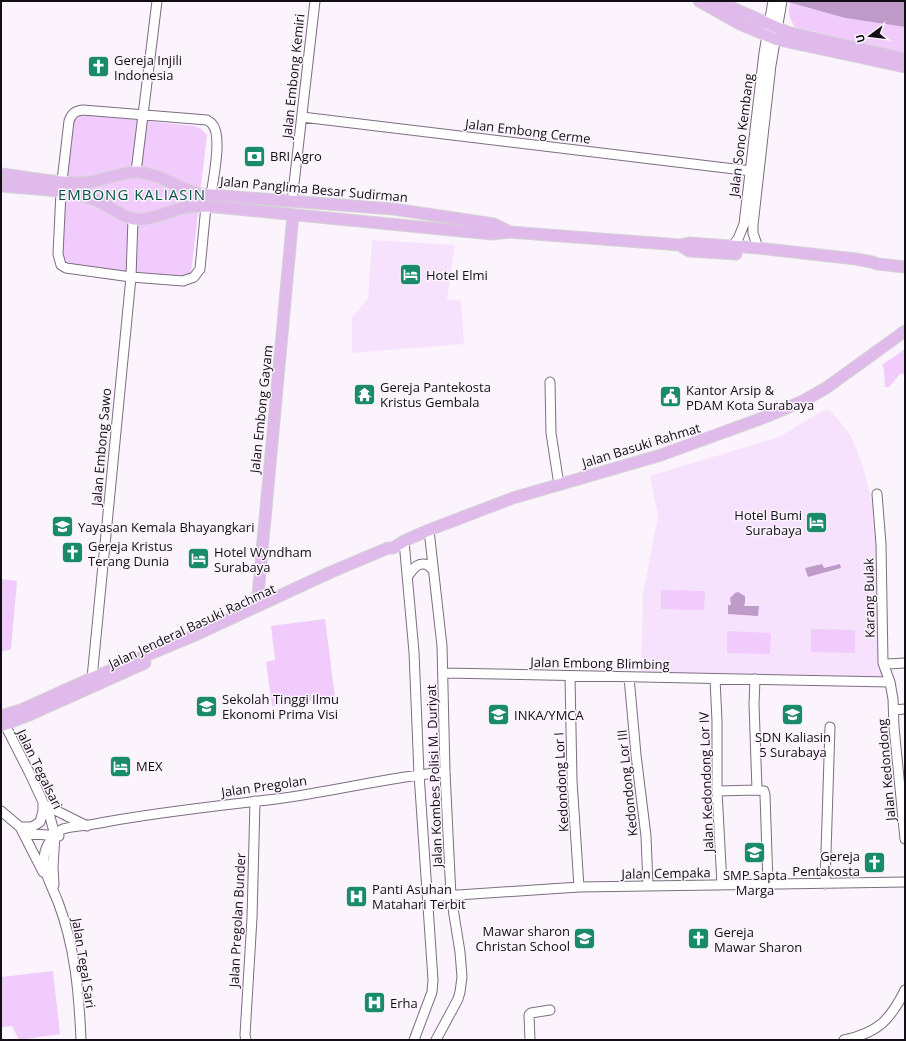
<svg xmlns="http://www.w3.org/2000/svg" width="906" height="1041" viewBox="0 0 906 1041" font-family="'Open Sans',sans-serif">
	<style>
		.built { fill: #f7e2fd }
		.green { fill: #f0cbfc }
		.water { fill: #bf9bca }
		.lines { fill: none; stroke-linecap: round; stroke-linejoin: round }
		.minor-casing { stroke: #7c6e80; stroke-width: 11 }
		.major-casing { stroke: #d5d4d5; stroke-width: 13 }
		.minor { stroke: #fff; stroke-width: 9 }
		.major { stroke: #dfbaeb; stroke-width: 11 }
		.labels { text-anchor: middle; stroke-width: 3; stroke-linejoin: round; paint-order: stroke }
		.poi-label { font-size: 13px; fill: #130e15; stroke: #fbf4fd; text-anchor: start }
		.street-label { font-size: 13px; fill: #130e15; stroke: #fbf4fd }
		.quarter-label { font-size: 15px; letter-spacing: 1px; fill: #035540; stroke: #fbf4fd }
	</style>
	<rect width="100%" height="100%" fill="#fbf4fd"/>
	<path class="built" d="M372,240L455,245L447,299L461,301L464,344L352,353V317L368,299Z
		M828,410L833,413L851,436L863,466L879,528L887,680L641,675L643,594L658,516L650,476L779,437L822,411Z"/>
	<path class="green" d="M790,3L845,18L905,27V53L795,27C789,17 788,15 790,3Z
		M80,114L194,126L200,128L207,135L191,273L180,278L68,268L60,255L71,121Z
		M905,349V374H900L889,387H885L884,369L882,365Z
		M1,579L17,581L11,649L1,652Z
		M661,590L705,591L704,610L661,609Z
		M325,619L335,697L272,706L266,662L275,660L271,626Z
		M811,629L855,630V653L811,652Z
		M727,631L771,633L770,654L727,653Z
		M53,971L60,1034L19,1040L12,1026L1,1027V977Z"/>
	<path class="water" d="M784,1H905V27L845,18Z
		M822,564L824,568L840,564L841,568L808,577L805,568Z
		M738,592L745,596V603L744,606H759L758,616L728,614V605H731L730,598L735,593Z"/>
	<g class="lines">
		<defs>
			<path id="minor" d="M302,117L751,171
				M136,172L157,1
				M62,181L69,121C72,113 75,111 83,110L207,120C208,121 212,123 212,124C223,135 213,180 211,195
				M61,192L58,254L61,265L66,268L131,277L183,281L194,277L200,269L206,206
				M292,201L315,1
				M732,246L738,239L744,224L764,53L773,1
				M758,248L753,233V225L771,65L782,1
				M550,382L551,433L559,485
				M877,494L881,544L883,663L890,682L893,699L894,727L905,839
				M429,530L442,646L445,772L451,896L460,952L462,977L460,992L458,999L436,1040
				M404,541L414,652L419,774L433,980L432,992L414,1040
				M408,576C413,569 418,561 428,565L433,570
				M885,668L887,664L905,663
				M444,673L890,682
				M570,676L572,781L579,887
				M629,677L636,755L646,836L648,886
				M92,678L131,277L133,219
				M715,679L717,721V791L722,885
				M755,679L754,704L757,790L764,791L765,795L768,884
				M894,710L905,709
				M5,725L29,772L50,817L55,835L53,867L54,885
				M717,791L757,790
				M45,805L87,826
				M1,811L20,827L43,872
				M20,827H32L40,822L43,811V804
				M23,833L59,836
				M825,884L830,727
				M428,897L579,887L905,882
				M81,1040C79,993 75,946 58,902C52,886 41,869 45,852C47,844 55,832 63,829C74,825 88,826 100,823C158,812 217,806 276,799C332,792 388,777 445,772
				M246,1040L245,1035L252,918L255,801
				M530,1040L529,1015L531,1013L550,1010
				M844,1040C877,1033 890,1021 905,990"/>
			<path id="major" d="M699,1L740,24L775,39L905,67
				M717,1L787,32L905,59
				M1,174C29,177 62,185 90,182C105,180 124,171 138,172C160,174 178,188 199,194L393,209L494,224L508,231
				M1,186C32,189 65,189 95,200C108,204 120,217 134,219C150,221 167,212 182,208C190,206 198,206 206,206L492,234L509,232L680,245L689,243L758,248L856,259L872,262L878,264L905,267
				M680,245L689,251L736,254
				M257,606L293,215
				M1,716L21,710L92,678L193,636L331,572L388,548H393L404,541L429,530L513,498L661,455L768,416L803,401L826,388L905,331
				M1,726L29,715L145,663"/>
		</defs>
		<use href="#minor" class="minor-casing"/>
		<use href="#major" class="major-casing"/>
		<use href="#minor" class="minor"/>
		<use href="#major" class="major"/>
	</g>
	<defs>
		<symbol id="church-square" viewBox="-11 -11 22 22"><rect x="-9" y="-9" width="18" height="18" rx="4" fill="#198a6a" stroke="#fbf4fd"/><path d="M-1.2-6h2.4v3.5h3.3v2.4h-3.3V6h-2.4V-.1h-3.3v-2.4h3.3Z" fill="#fff"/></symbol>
		<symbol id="bank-square" viewBox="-11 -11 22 22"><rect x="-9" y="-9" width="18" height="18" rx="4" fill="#198a6a" stroke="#fbf4fd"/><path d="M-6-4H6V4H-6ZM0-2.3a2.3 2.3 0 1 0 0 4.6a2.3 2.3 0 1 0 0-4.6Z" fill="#fff"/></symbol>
		<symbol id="hotel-square" viewBox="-11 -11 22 22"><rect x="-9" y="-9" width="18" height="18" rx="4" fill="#198a6a" stroke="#fbf4fd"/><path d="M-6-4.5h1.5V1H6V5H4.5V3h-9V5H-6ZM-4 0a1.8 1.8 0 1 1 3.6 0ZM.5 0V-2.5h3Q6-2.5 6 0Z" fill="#fff"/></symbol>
		<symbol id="temple-square" viewBox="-11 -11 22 22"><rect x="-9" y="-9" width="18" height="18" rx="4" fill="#198a6a" stroke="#fbf4fd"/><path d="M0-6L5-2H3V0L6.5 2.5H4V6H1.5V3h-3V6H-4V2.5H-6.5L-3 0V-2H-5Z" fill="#fff"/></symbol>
		<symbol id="civic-square" viewBox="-11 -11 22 22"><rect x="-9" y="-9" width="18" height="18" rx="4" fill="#198a6a" stroke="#fbf4fd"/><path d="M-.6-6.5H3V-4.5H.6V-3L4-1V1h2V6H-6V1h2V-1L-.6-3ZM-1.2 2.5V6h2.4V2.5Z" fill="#fff"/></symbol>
		<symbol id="school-square" viewBox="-11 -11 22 22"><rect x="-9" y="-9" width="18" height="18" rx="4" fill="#198a6a" stroke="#fbf4fd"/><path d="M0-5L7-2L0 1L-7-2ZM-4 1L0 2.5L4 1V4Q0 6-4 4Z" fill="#fff"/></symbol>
		<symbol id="university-square" viewBox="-11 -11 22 22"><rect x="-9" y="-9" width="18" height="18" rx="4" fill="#198a6a" stroke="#fbf4fd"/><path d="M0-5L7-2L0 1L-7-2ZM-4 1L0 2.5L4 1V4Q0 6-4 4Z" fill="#fff"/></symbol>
		<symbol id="hospital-square" viewBox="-11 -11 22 22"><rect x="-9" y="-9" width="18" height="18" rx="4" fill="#198a6a" stroke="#fbf4fd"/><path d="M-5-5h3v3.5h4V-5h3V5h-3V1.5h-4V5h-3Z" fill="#fff"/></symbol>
	</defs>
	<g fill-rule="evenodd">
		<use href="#church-square" x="86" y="54" width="25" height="25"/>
		<use href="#bank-square" x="242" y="144" width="25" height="25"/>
		<use href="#hotel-square" x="398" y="262" width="25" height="25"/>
		<use href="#temple-square" x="352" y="382" width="25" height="25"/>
		<use href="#civic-square" x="658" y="384" width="25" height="25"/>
		<use href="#hotel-square" x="804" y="510" width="25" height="25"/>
		<use href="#school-square" x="50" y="514" width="25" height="25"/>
		<use href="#church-square" x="60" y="540" width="25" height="25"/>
		<use href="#hotel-square" x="186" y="546" width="25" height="25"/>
		<use href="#university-square" x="194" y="694" width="25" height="25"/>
		<use href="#school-square" x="486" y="702" width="25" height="25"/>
		<use href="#school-square" x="780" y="702" width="25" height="25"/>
		<use href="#hotel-square" x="108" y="754" width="25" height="25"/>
		<use href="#school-square" x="742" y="840" width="25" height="25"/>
		<use href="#church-square" x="862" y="850" width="25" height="25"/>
		<use href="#hospital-square" x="344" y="884" width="25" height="25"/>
		<use href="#school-square" x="572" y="926" width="25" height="25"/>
		<use href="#church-square" x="686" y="926" width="25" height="25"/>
		<use href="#hospital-square" x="362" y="990" width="25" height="25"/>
	</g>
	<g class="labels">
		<g class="poi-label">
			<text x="114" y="65">Gereja Injili<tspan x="114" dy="15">Indonesia</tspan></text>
			<text x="270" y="161">BRI Agro</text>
			<text x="426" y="280">Hotel Elmi</text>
			<text x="380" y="392">Gereja Pantekosta<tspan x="380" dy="15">Kristus Gembala</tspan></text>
			<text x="686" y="395">Kantor Arsip &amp;<tspan x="686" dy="15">PDAM Kota Surabaya</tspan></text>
			<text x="802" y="520" text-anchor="end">Hotel Bumi<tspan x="802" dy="15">Surabaya</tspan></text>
			<text x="78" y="532">Yayasan Kemala Bhayangkari</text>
			<text x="88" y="551">Gereja Kristus<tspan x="88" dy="15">Terang Dunia</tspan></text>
			<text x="214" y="557">Hotel Wyndham<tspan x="214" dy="15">Surabaya</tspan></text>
			<text x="222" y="704">Sekolah Tinggi Ilmu<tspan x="222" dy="15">Ekonomi Prima Visi</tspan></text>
			<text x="514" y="720">INKA/YMCA</text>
			<text x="793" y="742" text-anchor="middle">SDN Kaliasin<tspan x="793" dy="15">5 Surabaya</tspan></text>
			<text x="136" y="771">MEX</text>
			<text x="860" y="861" text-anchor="end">Gereja<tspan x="860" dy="15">Pentakosta</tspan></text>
			<text x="755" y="880" text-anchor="middle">SMP Sapta<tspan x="755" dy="15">Marga</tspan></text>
			<text x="372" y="894">Panti Asuhan<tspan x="372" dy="15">Matahari Terbit</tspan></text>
			<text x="570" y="936" text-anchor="end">Mawar sharon<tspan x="570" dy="15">Christan School</tspan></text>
			<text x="714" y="937">Gereja<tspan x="714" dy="15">Mawar Sharon</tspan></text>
			<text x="390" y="1008">Erha</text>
		</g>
		<g class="street-label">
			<text transform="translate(293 76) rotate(-84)" y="5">Jalan Embong Kemiri</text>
			<text transform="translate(528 131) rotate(7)" y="5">Jalan Embong Cerme</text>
			<text transform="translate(741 135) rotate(-83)" y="5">Jalan Sono Kembang</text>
			<text transform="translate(314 189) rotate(5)" y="5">Jalan Panglima Besar Sudirman</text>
			<text transform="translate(261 409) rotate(-84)" y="5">Jalan Embong Gayam</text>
			<text transform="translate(641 445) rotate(-17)" y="5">Jalan Basuki Rahmat</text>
			<text transform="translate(101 447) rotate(-85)" y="5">Jalan Embong Sawo</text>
			<text transform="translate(869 598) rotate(-91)" y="5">Karang Bulak</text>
			<text transform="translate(192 626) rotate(-25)" y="5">Jalan Jenderal Basuki Rachmat</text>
			<text transform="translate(600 663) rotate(1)" y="5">Jalan Embong Blimbing</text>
			<text transform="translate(40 769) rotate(64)" y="5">Jalan Tegalsari</text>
			<text transform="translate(886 770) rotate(-95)" y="5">Jalan Kedondong</text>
			<text transform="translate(434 776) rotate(-92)" y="5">Jalan Kombes Polisi M. Duriyat</text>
			<text transform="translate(561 782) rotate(-93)" y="5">Kedondong Lor I</text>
			<text transform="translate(706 782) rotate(-92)" y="5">Jalan Kedondong Lor IV</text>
			<text transform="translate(627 783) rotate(-96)" y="5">Kedondong Lor III</text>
			<text transform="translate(264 786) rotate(-8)" y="5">Jalan Pregolan</text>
			<text transform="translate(666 873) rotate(-1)" y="5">Jalan Cempaka</text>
			<text transform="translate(237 920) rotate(-87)" y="5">Jalan Pregolan Bunder</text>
			<text transform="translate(84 963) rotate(81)" y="5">Jalan Tegal Sari</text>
		</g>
		<g class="quarter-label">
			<text x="132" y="200">EMBONG KALIASIN</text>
		</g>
	</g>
	<rect width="906" height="1041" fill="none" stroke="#130e15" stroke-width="4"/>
	<g transform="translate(870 36) rotate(255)" stroke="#fbf4fd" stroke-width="3" paint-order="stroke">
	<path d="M0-3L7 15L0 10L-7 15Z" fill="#130e15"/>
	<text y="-6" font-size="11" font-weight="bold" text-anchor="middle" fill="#130e15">U</text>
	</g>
</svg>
